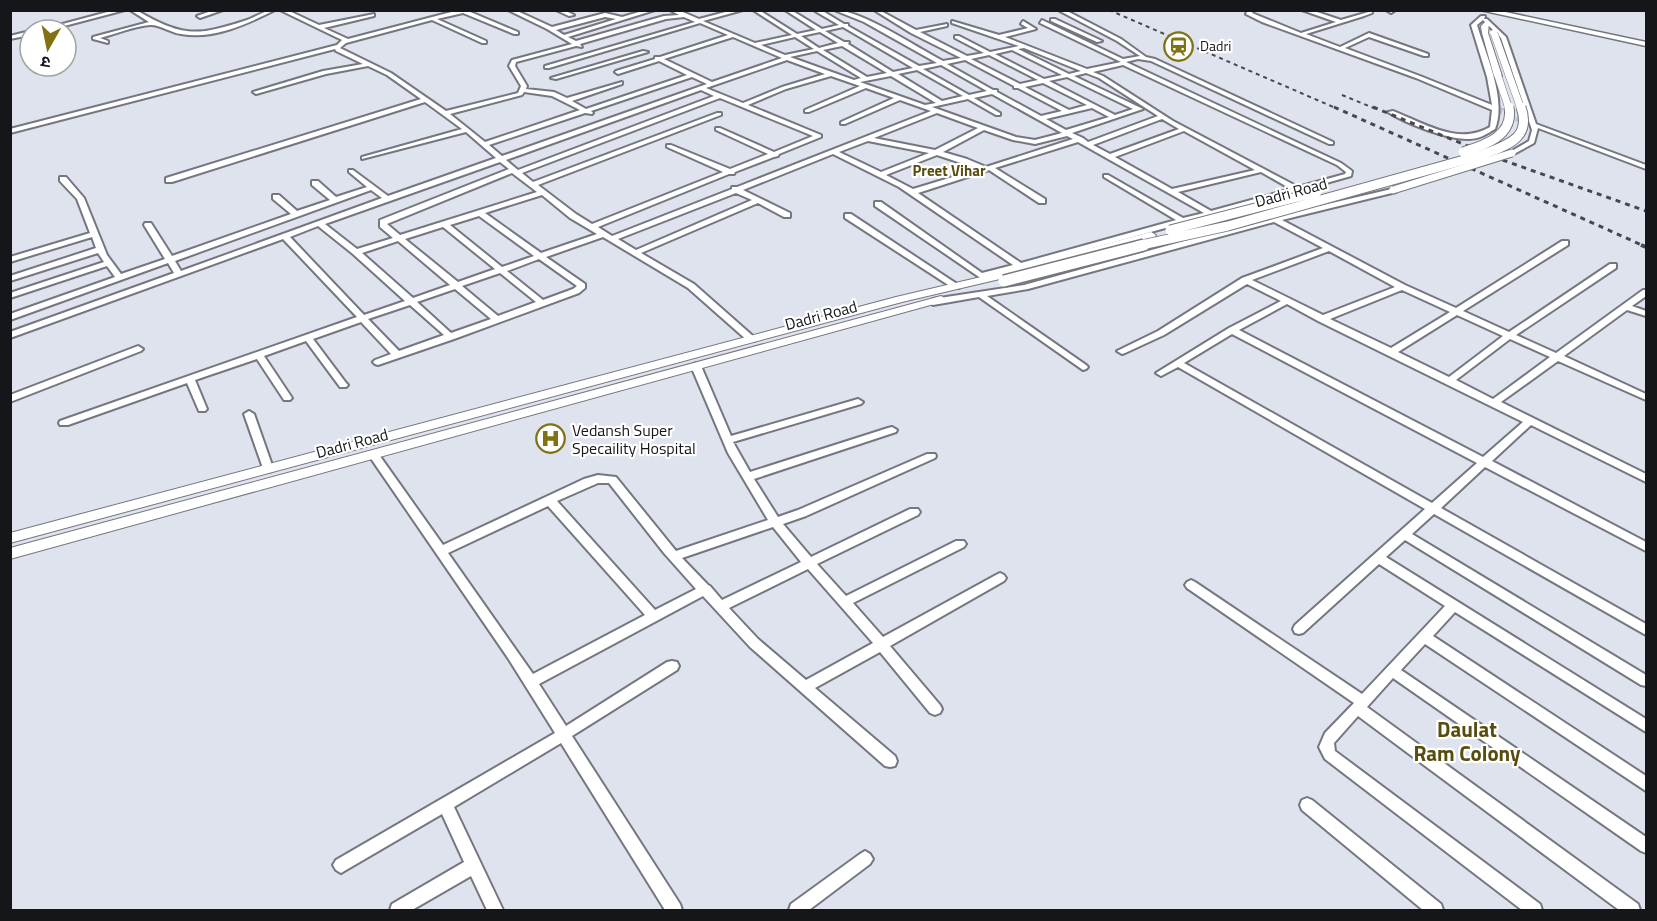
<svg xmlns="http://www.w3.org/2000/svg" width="1657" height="921" viewBox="0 0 1657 921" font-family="'Titillium Web','Noto Sans Devanagari',sans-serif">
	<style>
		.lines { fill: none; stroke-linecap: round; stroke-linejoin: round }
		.minor-tunnel { stroke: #c1c4cd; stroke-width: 7; stroke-dasharray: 7 4; stroke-linecap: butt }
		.minor-casing { stroke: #747780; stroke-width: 4 }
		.tertiary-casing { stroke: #747780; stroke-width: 2 }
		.secondary-casing { stroke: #747780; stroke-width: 3 }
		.minor { fill: #fff; fill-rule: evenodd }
		.tertiary { fill: #fff; fill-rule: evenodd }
		.secondary { fill: #fff; fill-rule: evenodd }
		.rail-far2 { stroke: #46484d; stroke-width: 2; stroke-dasharray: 4 4; stroke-linecap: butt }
		.rail-far1 { stroke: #46484d; stroke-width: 3; stroke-dasharray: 5 5; stroke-linecap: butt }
		.rail { stroke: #46484d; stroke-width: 4; stroke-dasharray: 6 6; stroke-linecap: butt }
		.minor-bridge-casing { stroke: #747780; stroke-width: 9; stroke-linecap: butt }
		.tertiary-bridge-far2-casing { stroke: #747780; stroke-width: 8; stroke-linecap: butt }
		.tertiary-bridge-far1-casing { stroke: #747780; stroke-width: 11; stroke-linecap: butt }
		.tertiary-bridge-casing { stroke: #747780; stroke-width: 14; stroke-linecap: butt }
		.minor-bridge { stroke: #fff; stroke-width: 7 }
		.tertiary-bridge-far2 { stroke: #fff; stroke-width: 7 }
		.tertiary-bridge-far1 { stroke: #fff; stroke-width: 9 }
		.tertiary-bridge { stroke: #fff; stroke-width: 11 }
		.labels { text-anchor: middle; stroke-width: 4.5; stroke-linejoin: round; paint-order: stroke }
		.far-poi-label { font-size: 14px; fill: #15161a; stroke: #fff; text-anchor: start }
		.far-neighbourhood-label { font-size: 15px; font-weight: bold; fill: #574d0e; stroke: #fff }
		.street-label { font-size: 16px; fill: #15161a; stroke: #fff }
		.poi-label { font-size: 16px; fill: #15161a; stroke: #fff; text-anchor: start }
		.near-neighbourhood-label { font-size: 21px; font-weight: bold; fill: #574d0e; stroke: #fff }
	</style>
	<rect width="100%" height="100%" fill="#dfe3ed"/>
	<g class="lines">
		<path class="minor-tunnel" d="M1496,109L1537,126"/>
		<defs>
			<path id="minor" d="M115,10H125L49,30H40Z
				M130,10H136C181,36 195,37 244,21C255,18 264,10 275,10C247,24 213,40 181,34C172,33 158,24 150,25C134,26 116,34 100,38L108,41V43L93,39V37L149,22Z
				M214,10H223L200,18L197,16Z
				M280,10H287L319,25L374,14V16L324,28L348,39L459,10H469L468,11L518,32V34H514L463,13L437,19L486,41V43H482L432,20L346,43L340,48L391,73L446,111L518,93L521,86L509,66L512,60L572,44L547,29L508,10H515L552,27L605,13L622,17L646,10H655L568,37L576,41L664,16L679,15L670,10H678L699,19L733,10H743L703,21L755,43L792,35L753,10H759L797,34L816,30L785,10H791L822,29L839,25L815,11L821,10L844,24H848V26L919,66L937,63L864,22L834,10C862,10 916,47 943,61L961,58L911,33L874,10H879L916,30L947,24V26L920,32L967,56L984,53L955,38V36H959L990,52L1019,46L952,23V21L999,35L1028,28L1021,24L1023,21L1036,29L1005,37L1087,69L1121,62L1040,23L1042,20L1123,59L1140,56L1117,41L1058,10H1065L1121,39L1146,57L1155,59L1333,142V144H1329L1151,61L1138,59L1126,62L1341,163L1352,171L1351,176L1252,204L1276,216L1396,188V192L1282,220L1405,285L1456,308L1562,241H1568V245L1463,311L1509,332L1610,264H1616V268L1516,335L1556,353L1643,290H1646V296L1632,306L1646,311V316L1627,310L1564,356L1646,394V400L1558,361L1501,402L1646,474V482L1531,425L1492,461L1646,542V551L1485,467L1441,508L1646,624V635L1434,514L1412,534L1646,675V686L1641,685L1405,540L1386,557L1646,719V732L1455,612L1433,636L1646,776V791L1425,644L1401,670L1646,837V853L1641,851L1393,678L1367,707L1638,904L1640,910H1619L1358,716L1334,743L1335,751L1540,904L1542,910H1522L1325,759L1319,747L1325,733L1354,703L1187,588L1185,585L1187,582L1191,580L1195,582L1362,694L1445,606L1379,564L1303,633L1299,634L1295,633L1293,629L1295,625L1425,509L1178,367L1161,376L1156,373L1229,328L1281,301L1247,284L1164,335L1125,353L1122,354L1117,351L1158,331L1242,278L1323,248L1274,222L1028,289L987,296L1086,365L1088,367L1086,369L1083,370L979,297L933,305L929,302L933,299L1024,285L1268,218L1245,206L1215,216H1209L987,277L989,279L985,281L875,206V202H881L982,273L1013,265L899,187L833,154L743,190L790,213V217H784L758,203L641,253L694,284L754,337L756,339L754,341H748L688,288L603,237L546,257L585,284V288L579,293L454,339L378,365L375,364L373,362L375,360L391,354L361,322L313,339L346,383L348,385L346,387H340L306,341L264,356L292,398L290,400H284L257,359L195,380L207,409L205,411H199L187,383L68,425H60L59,423L60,421L357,317L283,239L10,338V332L174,273L168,263L10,320V314L115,277L107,266L10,298V293L104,262L98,253L10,281V276L96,248L92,237L10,262V257L90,233L77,199L60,181V177H66L84,198L107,255L121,274L165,259L144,225L145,223H151L172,256L291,214L273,199V195H279L297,211L330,200L312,185V181H318L336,197L367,187L349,172V170H353L388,196L496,158L466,132L362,159V157L462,129L425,102L172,182H166V178L421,99L387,75L368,66L326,74L256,94L253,92L323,71L363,64L336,51L335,49L10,133V129L337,45L342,40ZM605,17L616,19L564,35L556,30ZM684,17L695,22L545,66V68H549L700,23L728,35L660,57H655V59L616,71L615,72L618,74L659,61L687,75L586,109L572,101L622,84V82L567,98L554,92L526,89L527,86L515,66L516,62L576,46L582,47L580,44L666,19ZM843,27L913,68L893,72L848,44L849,42H844L825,31ZM820,32L838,43L819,48L801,36ZM733,37L782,58L712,82L664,59ZM795,37L814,49L785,55L761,45ZM842,46L887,73L867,77L823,50ZM1024,48L1081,71L1069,74L1018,49ZM1012,50L1062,75L1044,79L995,54ZM817,51L861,78L854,80L790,57ZM989,55L1038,80L1020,84L971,59ZM787,60L825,74L782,87L743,103L706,88ZM965,60L1014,86V88H1018L1062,111L1041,116L997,92V90H993L947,64ZM941,65L987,91L969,95L923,69ZM1123,65L1337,165L1346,172L1345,174L1298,187L1173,121L1103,76L1093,72ZM917,70L963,96L942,101L898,74ZM1086,73L1099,78L1158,116L1088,142L1083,138L1072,133L1143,109L1074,76ZM831,76L860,86L805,110V112H809L866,88L894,98L841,122V124H845L900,100L931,111L737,187H732V189L612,236L598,227L729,174H734L735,172L774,157L778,156L779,154L821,137V135L748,105L786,89ZM891,76L936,103L925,105L860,82ZM692,77L707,84L502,156L489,145L585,113L592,114L593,113L591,111ZM1067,77L1133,109L1115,115L1049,81ZM1043,83L1087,105L1069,110L1025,87ZM701,90L714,96L518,170L506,160ZM524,92L552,96L580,110L485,142L450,114L522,95ZM992,94L1062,133L1035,140L1016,137L932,107L968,99L996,115H1000V113L974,98ZM720,98L813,136L774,152L720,128H716V130L768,154L730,169L671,145H667V147L723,172L592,224L576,214L538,185L721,115V113H717L533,182L522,173ZM1092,108L1109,117L1066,130L1046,119ZM937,113L978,128L935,150L874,138ZM1162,119L1179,129L1110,154L1093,145ZM984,130L1013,140L1035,144L1067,136L1073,139L986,167L967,159L943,152ZM1184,131L1255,170L1172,189L1115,157ZM868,141L929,153L881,172L839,152ZM1078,142L1204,213L1183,218L1108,175H1104V177L1176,220L1021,263L918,193L989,170L1039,203H1045V199L995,168ZM937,155L979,169L913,189L886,175ZM500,162L509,169L380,220V227L393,238L357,249L325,224ZM1261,172L1291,189L1211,211L1178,192ZM512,173L537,192L400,235L387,224ZM371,190L382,198L181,271L175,261ZM736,193L752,200L636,250L618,239ZM542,195L570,218L597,234L541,253L485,213ZM479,216L534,256L502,267L450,225ZM318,226L353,254L405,301L364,315L290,237ZM443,227L495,269L458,282L405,239ZM398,241L450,285L413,298L362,253ZM1329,251L1395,287L1323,315L1252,280ZM539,259L577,286L573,289L543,300L507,271ZM500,273L536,302L498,316L462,286ZM455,289L491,319L451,333L417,302ZM1402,290L1450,312L1391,348L1330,319ZM1287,304L1318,321L1523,422L1483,457L1239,330ZM410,305L444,335L399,351L368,319ZM1457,315L1503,336L1449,377L1398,352ZM1232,334L1477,463L1432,503L1184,363ZM1510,339L1550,357L1493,399L1456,380Z
				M556,10H564L574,15L569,16Z
				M1248,10H1254L1252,13L1301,33L1336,22L1302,10H1311L1341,20L1372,11V13L1364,16L1306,34L1340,47L1369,33L1428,54V56H1424L1369,37L1345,48L1420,76L1492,105L1487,77L1471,25L1481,16H1485L1484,19H1487L1506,37L1536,124L1646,165V169L1538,128L1534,143L1514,154H1510V152L1529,141L1532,130L1501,38L1483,20L1477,25C1486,55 1507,100 1495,129C1487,134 1479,139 1469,139C1448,140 1405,123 1388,112L1393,111C1424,123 1458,146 1490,127L1492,110L1416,78L1262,22L1246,14Z
				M1386,10H1393L1394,11L1391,13Z
				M1051,19H1055L1102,41L1097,42L1051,21Z
				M30,31V35L10,39V36Z
				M643,51L648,52L556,79L551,78Z
				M845,214H851L960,286L959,288H953L845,218Z
				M138,346L143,349L141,351L10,402V395Z
				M696,363L701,366L731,436L858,399L863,402L861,404L733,442L750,472L888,428L892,427L897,430L896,432L754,479L778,517L798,510L927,454H935L936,456L935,458L806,516L783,524L811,557L910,509H918L920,512L918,515L817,564L846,596L956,541H964L966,544L964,547L853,603L883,637L996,575L1000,573L1004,575L1006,578L1004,581L890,646L940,705L942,709L940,713L935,715L930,713L880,652L815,688L895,756L897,761L895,766L890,767L885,766L750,647L703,596L539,684L566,726L667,662L672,661L677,662L679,666L677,670L572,736L680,904L682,910H665L561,743L454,807L503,910H487L471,876L412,910H390L392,904L464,862L442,814L346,870L341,873L336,870L333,865L336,860L555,733L508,658L368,454L373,451L377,452L443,545L584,479L598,475L616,477L676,551L768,520L728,453L691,366ZM598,483H609L664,553L696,589L655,610L557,501ZM548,506L645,615L533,674L448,553ZM773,527L801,562L722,600L710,586L708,585L682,558ZM808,569L873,643L806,680L758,639L729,608Z
				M249,411L254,414L273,468L272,471L268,472L263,468L244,414Z
				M1307,798L1312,800L1441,904L1443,910H1423L1302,810L1300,805L1302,800Z
				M865,851L870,854L873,859L870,864L809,910H789L791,904L860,854Z"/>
			<path id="tertiary" d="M1486,21L1489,23L1488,33L1502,76L1498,78L1494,76L1482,33L1481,26Z
				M1151,232L1156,235L1155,237L1004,278L902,302L10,543V533L896,297L998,273Z
				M941,296L946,299L945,301L10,559V548Z"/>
			<path id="secondary" d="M1480,10H1496L1646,42V46Z"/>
		</defs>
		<use href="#minor" class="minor-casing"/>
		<use href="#tertiary" class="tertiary-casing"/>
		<use href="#secondary" class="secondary-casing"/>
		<use href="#minor" class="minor"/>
		<use href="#tertiary" class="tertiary"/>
		<use href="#secondary" class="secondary"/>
		<path class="rail-far2" d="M1109,10L1338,109
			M1342,95L1376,109"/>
		<path class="rail-far1" d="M1334,107L1644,246
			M1373,107L1497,158L1646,211"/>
		<path class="rail" d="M1641,245L1646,247"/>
		<defs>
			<path id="minor-bridge" d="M1393,190L1512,153"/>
			<path id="tertiary-bridge-far2" d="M1494,33L1521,109
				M1498,76L1509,109"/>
			<path id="tertiary-bridge-far1" d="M1463,152C1485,145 1514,136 1509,107
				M1170,230L1317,192
				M1137,246L1228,226L1482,155C1506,145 1532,139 1521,107"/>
			<path id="tertiary-bridge" d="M1004,281L1144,245"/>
		</defs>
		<use href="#minor-bridge" class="minor-bridge-casing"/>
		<use href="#tertiary-bridge-far2" class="tertiary-bridge-far2-casing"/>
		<use href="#tertiary-bridge-far1" class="tertiary-bridge-far1-casing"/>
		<use href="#tertiary-bridge" class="tertiary-bridge-casing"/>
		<use href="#minor-bridge" class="minor-bridge"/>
		<use href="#tertiary-bridge-far2" class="tertiary-bridge-far2"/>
		<use href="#tertiary-bridge-far1" class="tertiary-bridge-far1"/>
		<use href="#tertiary-bridge" class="tertiary-bridge"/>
	</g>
	<defs>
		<symbol id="station-ring" viewBox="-11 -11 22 22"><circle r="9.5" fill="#fff" stroke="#807212" stroke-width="1.5"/><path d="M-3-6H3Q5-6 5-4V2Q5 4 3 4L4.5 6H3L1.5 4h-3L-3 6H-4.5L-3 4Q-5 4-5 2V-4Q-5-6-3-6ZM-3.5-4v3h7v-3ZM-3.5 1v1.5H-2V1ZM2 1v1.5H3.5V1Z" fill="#807212"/></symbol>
		<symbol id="hospital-ring" viewBox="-11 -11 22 22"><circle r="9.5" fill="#fff" stroke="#807212" stroke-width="1.5"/><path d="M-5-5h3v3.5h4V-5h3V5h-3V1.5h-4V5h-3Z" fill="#807212"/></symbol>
	</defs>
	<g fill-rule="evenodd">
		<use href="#station-ring" x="1162" y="30" width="33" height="33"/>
		<use href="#hospital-ring" x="534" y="422" width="33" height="33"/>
	</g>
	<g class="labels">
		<g class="far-poi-label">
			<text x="1200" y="51">Dadri</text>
		</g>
		<g class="far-neighbourhood-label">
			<text x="949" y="176">Preet Vihar</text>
		</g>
		<g class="street-label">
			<text transform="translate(1291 192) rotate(-15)" y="6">Dadri Road</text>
			<text transform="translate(821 315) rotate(-15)" y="6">Dadri Road</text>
			<text transform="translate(352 443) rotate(-15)" y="6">Dadri Road</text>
		</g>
		<g class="poi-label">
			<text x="572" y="436">Vedansh Super<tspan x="572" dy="18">Specaility Hospital</tspan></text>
		</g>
		<g class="near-neighbourhood-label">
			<text x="1467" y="737">Daulat<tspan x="1467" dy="24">Ram Colony</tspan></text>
		</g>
	</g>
	<rect width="1657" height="921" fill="none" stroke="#15161a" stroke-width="24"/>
	<g transform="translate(48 48) rotate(189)"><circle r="28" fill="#ffffff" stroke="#a1a2a3" stroke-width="1.5"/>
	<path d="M0-4.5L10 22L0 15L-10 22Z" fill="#807212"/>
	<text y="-9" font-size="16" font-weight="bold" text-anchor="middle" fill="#15161a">उ</text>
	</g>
</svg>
